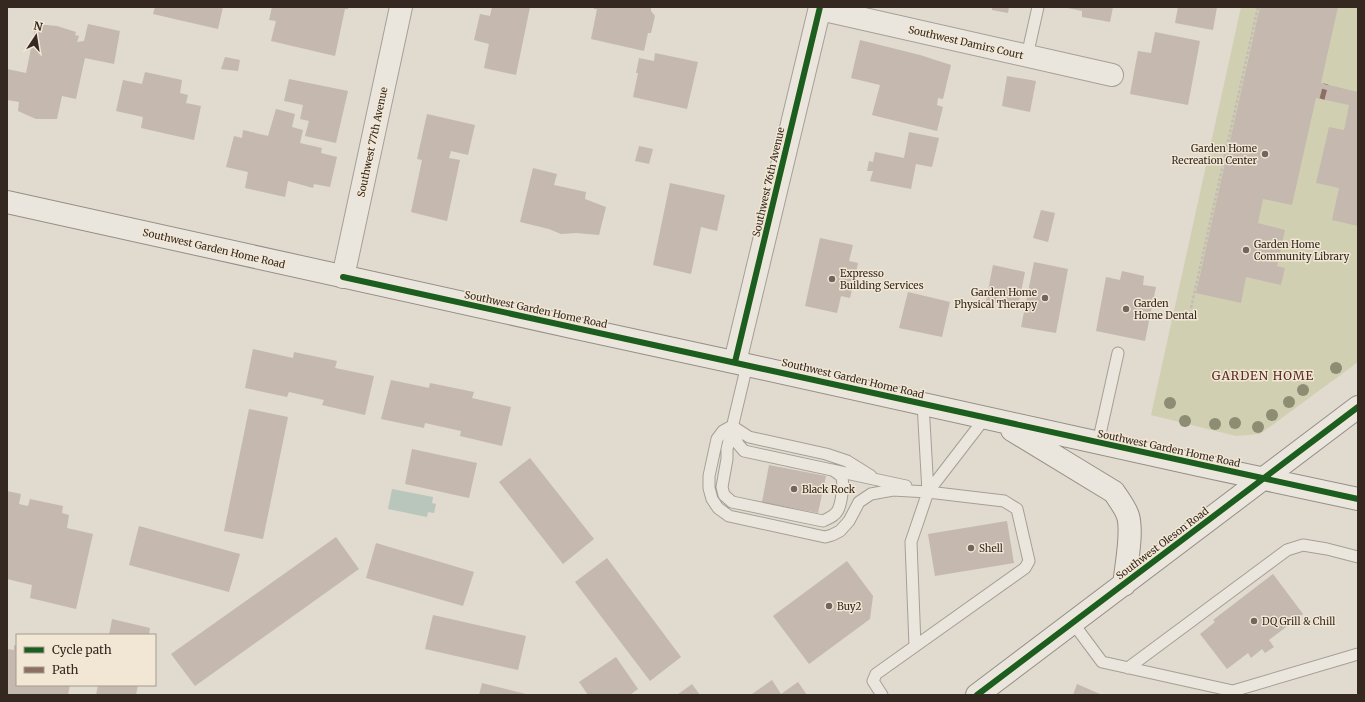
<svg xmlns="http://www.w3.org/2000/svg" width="1365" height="702" viewBox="0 0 1365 702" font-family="Merriweather,serif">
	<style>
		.green { fill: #d1cfb2 }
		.water { fill: #b8c6bc }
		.building { fill: #c4b8af }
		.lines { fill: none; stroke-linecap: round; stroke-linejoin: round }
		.lane-casing { stroke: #a69f97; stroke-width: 13 }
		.street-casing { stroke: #a69f97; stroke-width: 24 }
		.secondary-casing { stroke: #968f86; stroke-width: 24 }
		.path { stroke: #c2bcb5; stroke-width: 2.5; stroke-dasharray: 3 2; stroke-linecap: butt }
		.lane { stroke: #eae6de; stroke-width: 11 }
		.street { stroke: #eae6de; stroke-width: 22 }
		.secondary { stroke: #eae6de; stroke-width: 22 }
		.quiet { stroke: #8d6e63; stroke-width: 5; stroke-dasharray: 10 5; stroke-linecap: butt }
		.cycleway-casing { stroke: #f1e7d4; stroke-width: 8 }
		.cycleway { stroke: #1b5e20; stroke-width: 6 }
		.tree { fill: #8c8d73 }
		.poi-dot { fill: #71665d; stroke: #f1e7d4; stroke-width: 1.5 }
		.labels { text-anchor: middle; stroke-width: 3; stroke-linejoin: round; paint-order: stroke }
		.street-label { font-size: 10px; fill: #342820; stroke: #f1e7d4 }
		.poi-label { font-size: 10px; fill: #342820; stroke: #f1e7d4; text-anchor: start }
		.quarter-label { font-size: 12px; letter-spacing: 1px; fill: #5b2b24; stroke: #f1e7d4 }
	</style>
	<rect width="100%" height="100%" fill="#e1dace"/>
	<path class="green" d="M1241,7H1358V362L1260,434L1236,436L1151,415Z"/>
	<path class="water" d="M392,489L433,497L432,503L436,504L434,513L428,512L427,517L388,509Z"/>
	<path class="building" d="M155,7H223L218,29L153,14Z
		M272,7H348V9H345L335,56L271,41L276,21L269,20Z
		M492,7H530L516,75L484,68L489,44L474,40L480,14L490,16Z
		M594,7H651V11L655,16L651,33H648L644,51L591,39L597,9H594Z
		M992,7H1009L1008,13L992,10Z
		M1063,7H1113L1110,22L1082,17V11Z
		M1178,7H1217L1213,30L1175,23Z
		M1260,7H1338L1321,83L1358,92V226L1332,220L1339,188L1316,183L1329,127L1344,130L1349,105L1316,98L1292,205L1263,199L1258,223L1285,230L1277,266L1285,268L1281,285L1246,277L1241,303L1196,293Z
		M36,24L57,26L76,32L75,35L79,36L77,42L84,41L88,24L120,31L114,64L85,58L76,99L62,96L57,119H36L18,111L19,102L7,100V69L26,73Z
		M1155,32L1200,41L1188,105L1130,94L1138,51L1151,53Z
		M860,40L920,55L951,65L943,99L938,98L937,105L943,107L937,131L872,115L880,85L851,78Z
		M655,53L698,62L687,109L633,97L638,73H636L639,58L654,61Z
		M225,57L240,60L238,71L221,69Z
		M145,72L182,80L180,93L188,95L186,103L201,106L194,140L141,128L143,117L116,111L123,80L142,84Z
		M1007,76L1036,81L1030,112L1002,106Z
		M289,79L348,91L336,143L305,136L309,121L300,119L303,105L284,101Z
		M276,109L295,114L292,127L303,130L300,143L322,148L321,153L337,157L330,187L314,184L313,188L288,181L285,197L245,188L248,172L226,167L234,136L242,138L243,130L268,136Z
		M427,114L475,125L468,155L451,151L449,158L460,160L447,221L411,212L422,160L417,159Z
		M909,132L939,138L932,167L916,164L911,189L870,181L873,171H867L869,161L873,162L875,152L904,158Z
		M639,146L653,149L649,164L635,161Z
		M533,168L557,174L554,185L586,192L585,199L606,207L599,235L576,233L561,234L549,229L520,222Z
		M670,183L725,195L717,231L701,227L691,274L653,265Z
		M1041,210L1055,213L1048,242L1033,238Z
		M820,238L853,245L849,261L858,263L850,298L841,296L837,313L805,306Z
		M1034,262L1068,269L1056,333L1021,327Z
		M993,265L1025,272L1018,307L986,301Z
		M1122,271L1144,276L1143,285L1156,287L1145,341L1096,331L1106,277L1120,280Z
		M908,292L950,302L942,337L899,328Z
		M253,349L293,358L294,352L337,361L335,368L374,376L365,415L322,405L324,400L289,392L287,397L245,388Z
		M391,380L429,388L430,383L474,392L472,398L511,407L502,446L460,436L461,431L425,423L424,428L381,419Z
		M249,409L288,417L263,539L224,531Z
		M412,449L477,463L469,498L405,484Z
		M530,458L594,539L563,564L499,482Z
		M769,465L826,476L818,513L762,502Z
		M7,491L21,494L19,504L28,506L30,499L63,506L62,513L69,515L67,528L93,534L76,609L30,598L32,585L7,579Z
		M1007,521L1014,563L935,576L928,534Z
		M139,526L240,554L229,592L129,565Z
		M336,537L359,569L195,686L171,654Z
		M376,543L474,572L463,606L366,578Z
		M607,558L681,657L650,681L575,582Z
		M847,561L873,596L870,619L809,664L773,616Z
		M1273,574L1303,614L1269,640L1274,647L1265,653L1262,649L1251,658L1248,653L1227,669L1200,634L1215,622L1213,620Z
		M433,615L526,636L518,670L425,649Z
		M112,619L150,628L149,635H109Z
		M17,644V685H70L68,695H7V649L14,650V646Z
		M616,657L638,689L630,695H588L579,682Z
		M772,680L781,694L798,682L807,695H753L752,694Z
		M482,683L526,694V695H479Z
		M692,684L700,695H677Z
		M1077,684L1102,695H1073Z
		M98,685H138L136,695H96Z"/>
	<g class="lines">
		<defs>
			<path id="lane" d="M1027,56L1038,7
				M747,365L727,449V459L722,487L724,495L732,502L823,521C829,518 835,516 838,510C841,504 845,482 841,476C839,474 835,472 833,470
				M923,404L928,492
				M732,426L723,431L717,439L709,476V488L712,499L718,508L729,516L825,537L832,535L840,531L849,521L859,502L871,494L893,490L928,492L1004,501L1017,509L1029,561L1025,568L876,674L873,681L882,695
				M732,426L749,437L826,454L847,461L871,476
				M732,427L738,444L744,451L906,486
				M1098,443L1118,353
				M1073,623L1102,662L1233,691L1358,654
				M915,646L911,542L928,492L985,418
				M1128,668L1287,550L1303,545L1327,549L1358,557"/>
			<path id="street" d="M820,9L1112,75
				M343,277L401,7
				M735,362L820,7"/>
			<path id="secondary" d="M7,202L572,327L747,365L1199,465L1358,499
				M1012,430L1114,492C1119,500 1125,507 1128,516C1133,533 1126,566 1124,585
				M977,695L1358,407"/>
		</defs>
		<use href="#lane" class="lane-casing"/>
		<use href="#street" class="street-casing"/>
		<use href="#secondary" class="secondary-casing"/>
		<path class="path" d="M1191,308L1258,7"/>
		<use href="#lane" class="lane"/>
		<use href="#street" class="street"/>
		<use href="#secondary" class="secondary"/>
		<path class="quiet" d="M1322,99L1326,84"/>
		<defs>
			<path id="cycleway" d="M343,277L1358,499
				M735,362L820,7
				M977,695L1358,407"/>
		</defs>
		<use href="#cycleway" class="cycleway-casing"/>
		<use href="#cycleway" class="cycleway"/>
	</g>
	<g class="tree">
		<circle cx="1336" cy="368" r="6"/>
		<circle cx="1303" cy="390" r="6"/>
		<circle cx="1289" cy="402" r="6"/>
		<circle cx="1170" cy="403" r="6"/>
		<circle cx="1272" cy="415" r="6"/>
		<circle cx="1185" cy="421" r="6"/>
		<circle cx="1235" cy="423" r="6"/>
		<circle cx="1215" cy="424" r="6"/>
		<circle cx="1258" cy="427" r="6"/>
	</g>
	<g class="poi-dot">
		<circle cx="1265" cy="154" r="4"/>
		<circle cx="1246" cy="250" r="4"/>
		<circle cx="832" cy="279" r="4"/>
		<circle cx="1045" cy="298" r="4"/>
		<circle cx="1126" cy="309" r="4"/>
		<circle cx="794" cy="489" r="4"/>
		<circle cx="971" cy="548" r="4"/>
		<circle cx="829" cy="606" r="4"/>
		<circle cx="1254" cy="621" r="4"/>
	</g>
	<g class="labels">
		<g class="street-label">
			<text transform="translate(966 42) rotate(13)" y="4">Southwest Damirs Court</text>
			<text transform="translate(372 142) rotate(-78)" y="4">Southwest 77th Avenue</text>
			<text transform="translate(768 182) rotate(-77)" y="4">Southwest 76th Avenue</text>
			<text transform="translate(214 248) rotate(13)" y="4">Southwest Garden Home Road</text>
			<text transform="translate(536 309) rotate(12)" y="4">Southwest Garden Home Road</text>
			<text transform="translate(853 378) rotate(13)" y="4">Southwest Garden Home Road</text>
			<text transform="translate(1169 448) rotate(12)" y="4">Southwest Garden Home Road</text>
			<text transform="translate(1162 543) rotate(-37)" y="4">Southwest Oleson Road</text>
		</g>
		<g class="poi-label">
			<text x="1257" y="152" text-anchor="end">Garden Home<tspan x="1257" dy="12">Recreation Center</tspan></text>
			<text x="1254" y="248">Garden Home<tspan x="1254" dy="12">Community Library</tspan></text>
			<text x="840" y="277">Expresso<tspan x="840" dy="12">Building Services</tspan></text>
			<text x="1037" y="296" text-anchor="end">Garden Home<tspan x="1037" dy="12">Physical Therapy</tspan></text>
			<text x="1134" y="307">Garden<tspan x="1134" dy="12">Home Dental</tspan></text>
			<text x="802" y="493">Black Rock</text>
			<text x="979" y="552">Shell</text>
			<text x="837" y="610">Buy2</text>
			<text x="1262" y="625">DQ Grill &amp; Chill</text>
		</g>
		<g class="quarter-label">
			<text x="1263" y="380">GARDEN HOME</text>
		</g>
	</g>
	<rect width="1365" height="702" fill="none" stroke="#342820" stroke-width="16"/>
	<rect x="16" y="634" width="140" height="52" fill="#f1e7d4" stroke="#a59b8c"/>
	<rect x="24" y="647" width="20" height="6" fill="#1b5e20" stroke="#a59b8c"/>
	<text x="52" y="654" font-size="12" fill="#342820">Cycle path</text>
	<rect x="24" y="667" width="20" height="6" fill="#8d6e63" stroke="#a59b8c"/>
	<text x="52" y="674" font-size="12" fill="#342820">Path</text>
	<g transform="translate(36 36) rotate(12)" stroke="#f1e7d4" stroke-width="3" paint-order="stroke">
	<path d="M0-3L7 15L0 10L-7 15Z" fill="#342820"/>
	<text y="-6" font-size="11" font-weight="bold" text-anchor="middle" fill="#342820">N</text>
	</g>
</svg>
